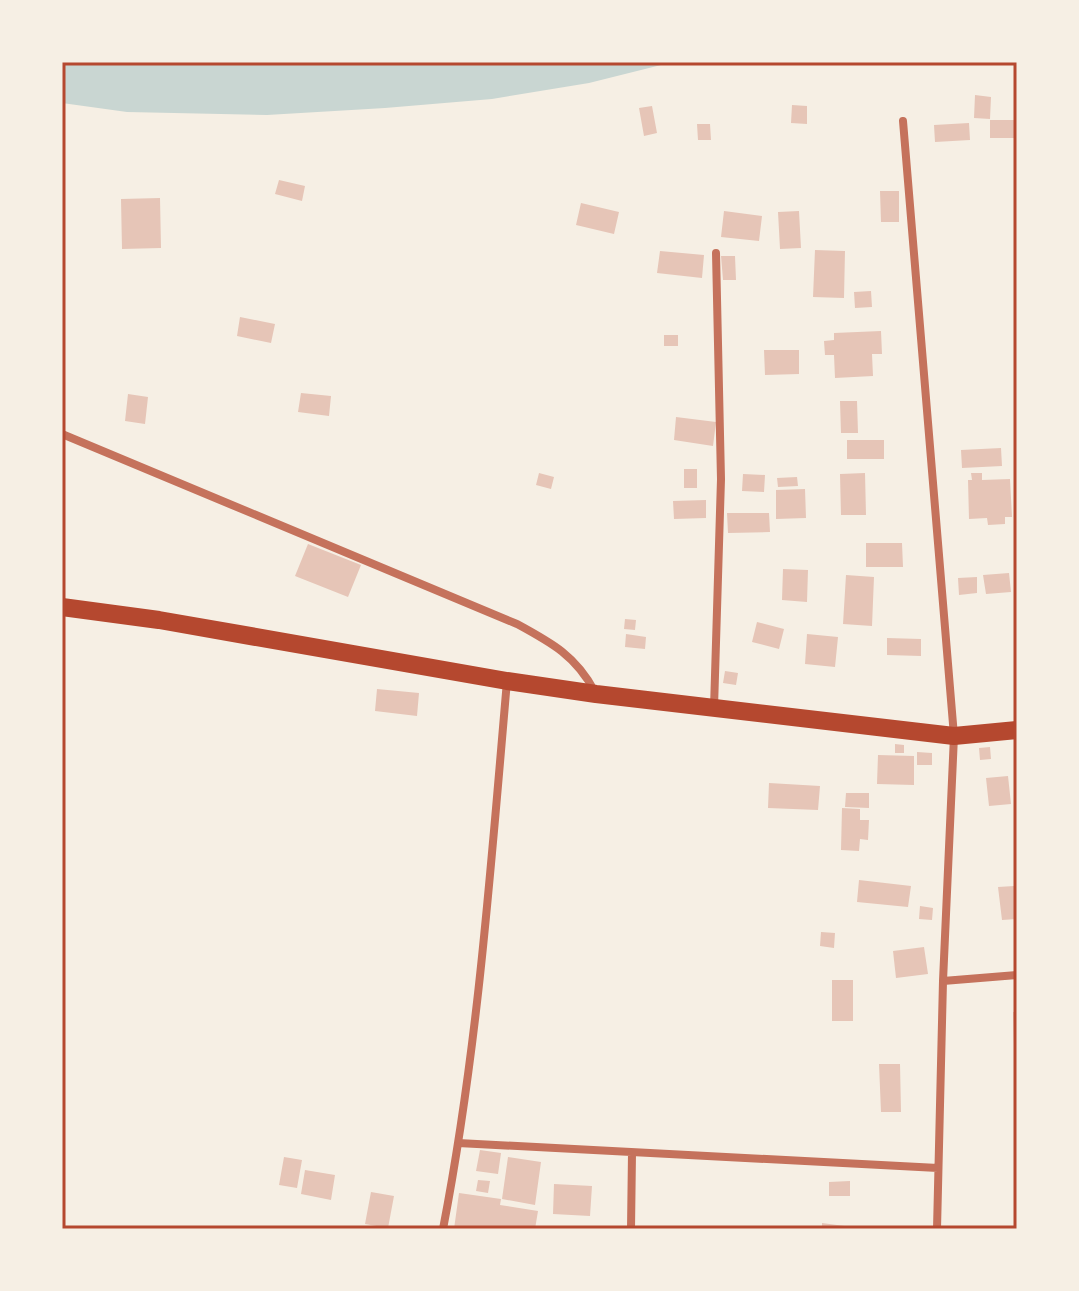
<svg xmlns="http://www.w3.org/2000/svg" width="1079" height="1291" viewBox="0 0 1079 1291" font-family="'Fira Sans',sans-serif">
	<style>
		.water { fill: #c9d6d2 }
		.building { fill: #e6c5b7 }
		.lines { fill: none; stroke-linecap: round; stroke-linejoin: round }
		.minor { stroke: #c5725c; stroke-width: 8 }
		.primary { stroke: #b5482f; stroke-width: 18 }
		.neatline { fill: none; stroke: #b5482f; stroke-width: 3 }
	</style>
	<rect width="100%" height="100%" fill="#f6efe4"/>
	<path class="water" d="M62,62H673L589,83L492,99L385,108L267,115L127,112L62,103Z"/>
	<path class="building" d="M975,95L991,97L990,119L974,118Z
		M792,105L807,106V124L791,123Z
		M652,106L657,133L644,136L639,108Z
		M990,120H1017V138H990Z
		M969,123L970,140L935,142L934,125Z
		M697,124H710L711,140H698Z
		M279,180L305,186L302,201L275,194Z
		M880,191H899V222H881Z
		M160,198L161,248L122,249L121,199Z
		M581,203L619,212L614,234L576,225Z
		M724,211L762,216L759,241L721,237Z
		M799,211L801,248L780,249L778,212Z
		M815,250L845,251L844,298L813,297Z
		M660,251L704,255L702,278L657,273Z
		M721,256H735L736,280H723Z
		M871,291L872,307L855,308L854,292Z
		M240,317L275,324L271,343L237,336Z
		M881,331L882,354H872L873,376L835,378L834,355H825L824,341L834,340V333Z
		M664,335H678V346H664Z
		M764,350H799V374L765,375Z
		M301,393L331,396L329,416L298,412Z
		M128,394L148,397L145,424L125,421Z
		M840,401H857L858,433H841Z
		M676,417L716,422L713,446L674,440Z
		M847,440H884V459H847Z
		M1001,448L1002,466L962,468L961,450Z
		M684,469H697V488H684Z
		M539,473L554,477L551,489L536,485Z
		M865,473L866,515H841L840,474Z
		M971,473H982V480L1010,479L1012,517H1005V524L988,525L987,518L969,519L968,480H972Z
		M743,474L765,475L764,492L742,491Z
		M797,477L798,486L778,487L777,478Z
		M805,489L806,518L776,519V490Z
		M706,500V518L674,519L673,501Z
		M727,513H769L770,532L728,533Z
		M866,543H902L903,567H866Z
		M308,544L361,565L348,597L295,576Z
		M783,569L808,570L807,602L782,600Z
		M1009,573L1011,592L986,594L983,575Z
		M846,575L874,577L872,626L843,624Z
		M977,577V593L959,595L958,578Z
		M625,619L636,620L635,630L624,629Z
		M757,622L784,629L779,649L752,642Z
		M626,634L646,637L645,649L625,647Z
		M807,634L838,637L835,667L805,664Z
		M887,638L921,639V656L887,655Z
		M725,671L738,673L736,685L723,683Z
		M377,689L419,693L417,716L375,711Z
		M895,744L904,745V753H895Z
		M990,747L991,759L980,760L979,748Z
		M917,752L932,753V765H917Z
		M878,755L914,756V785L877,784Z
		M1008,776L1011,804L989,806L986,778Z
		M769,783L820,786L818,810L768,808Z
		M846,793H869V808L845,807Z
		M842,808L860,809V820H869L868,840L860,839L859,851L841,850Z
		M859,880L911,886L908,907L857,902Z
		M1014,886L1015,891H1017V919L1002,920L998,887Z
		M920,906L933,908L932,920L919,919Z
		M821,932L835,933L834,948L820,946Z
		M924,947L928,974L896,978L893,951Z
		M832,980H853V1021H832Z
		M1013,1012H1017V1045H1014Z
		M879,1064H900L901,1112H881Z
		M480,1150L501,1153L498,1174L476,1171Z
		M284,1157L302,1160L297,1188L279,1185Z
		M508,1157L541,1162L535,1205L502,1199Z
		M305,1170L335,1175L331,1200L301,1194Z
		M478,1180L490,1181L488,1193L476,1191Z
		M850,1181V1196H829V1182Z
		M554,1184L592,1186L590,1216L553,1214Z
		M371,1192L394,1196L388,1228L365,1224Z
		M459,1193L501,1199L500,1205L538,1211L535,1229H454Z
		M822,1223L852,1227V1229H822Z"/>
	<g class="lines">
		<path class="minor" d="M903,121L954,736L943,981L937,1229
			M62,434L517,624C552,643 576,656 595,692
			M714,708L721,479L716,253
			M943,981L1017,975
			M458,1143L938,1168
			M443,1229C478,1048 491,864 507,681
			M631,1229L632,1153"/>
		<path class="primary" d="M62,607L159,620L507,681L596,694L954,736L1017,730"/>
	</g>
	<rect width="1079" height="1291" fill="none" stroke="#f6efe4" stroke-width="128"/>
	<rect x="64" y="64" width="951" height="1163" class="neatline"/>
</svg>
